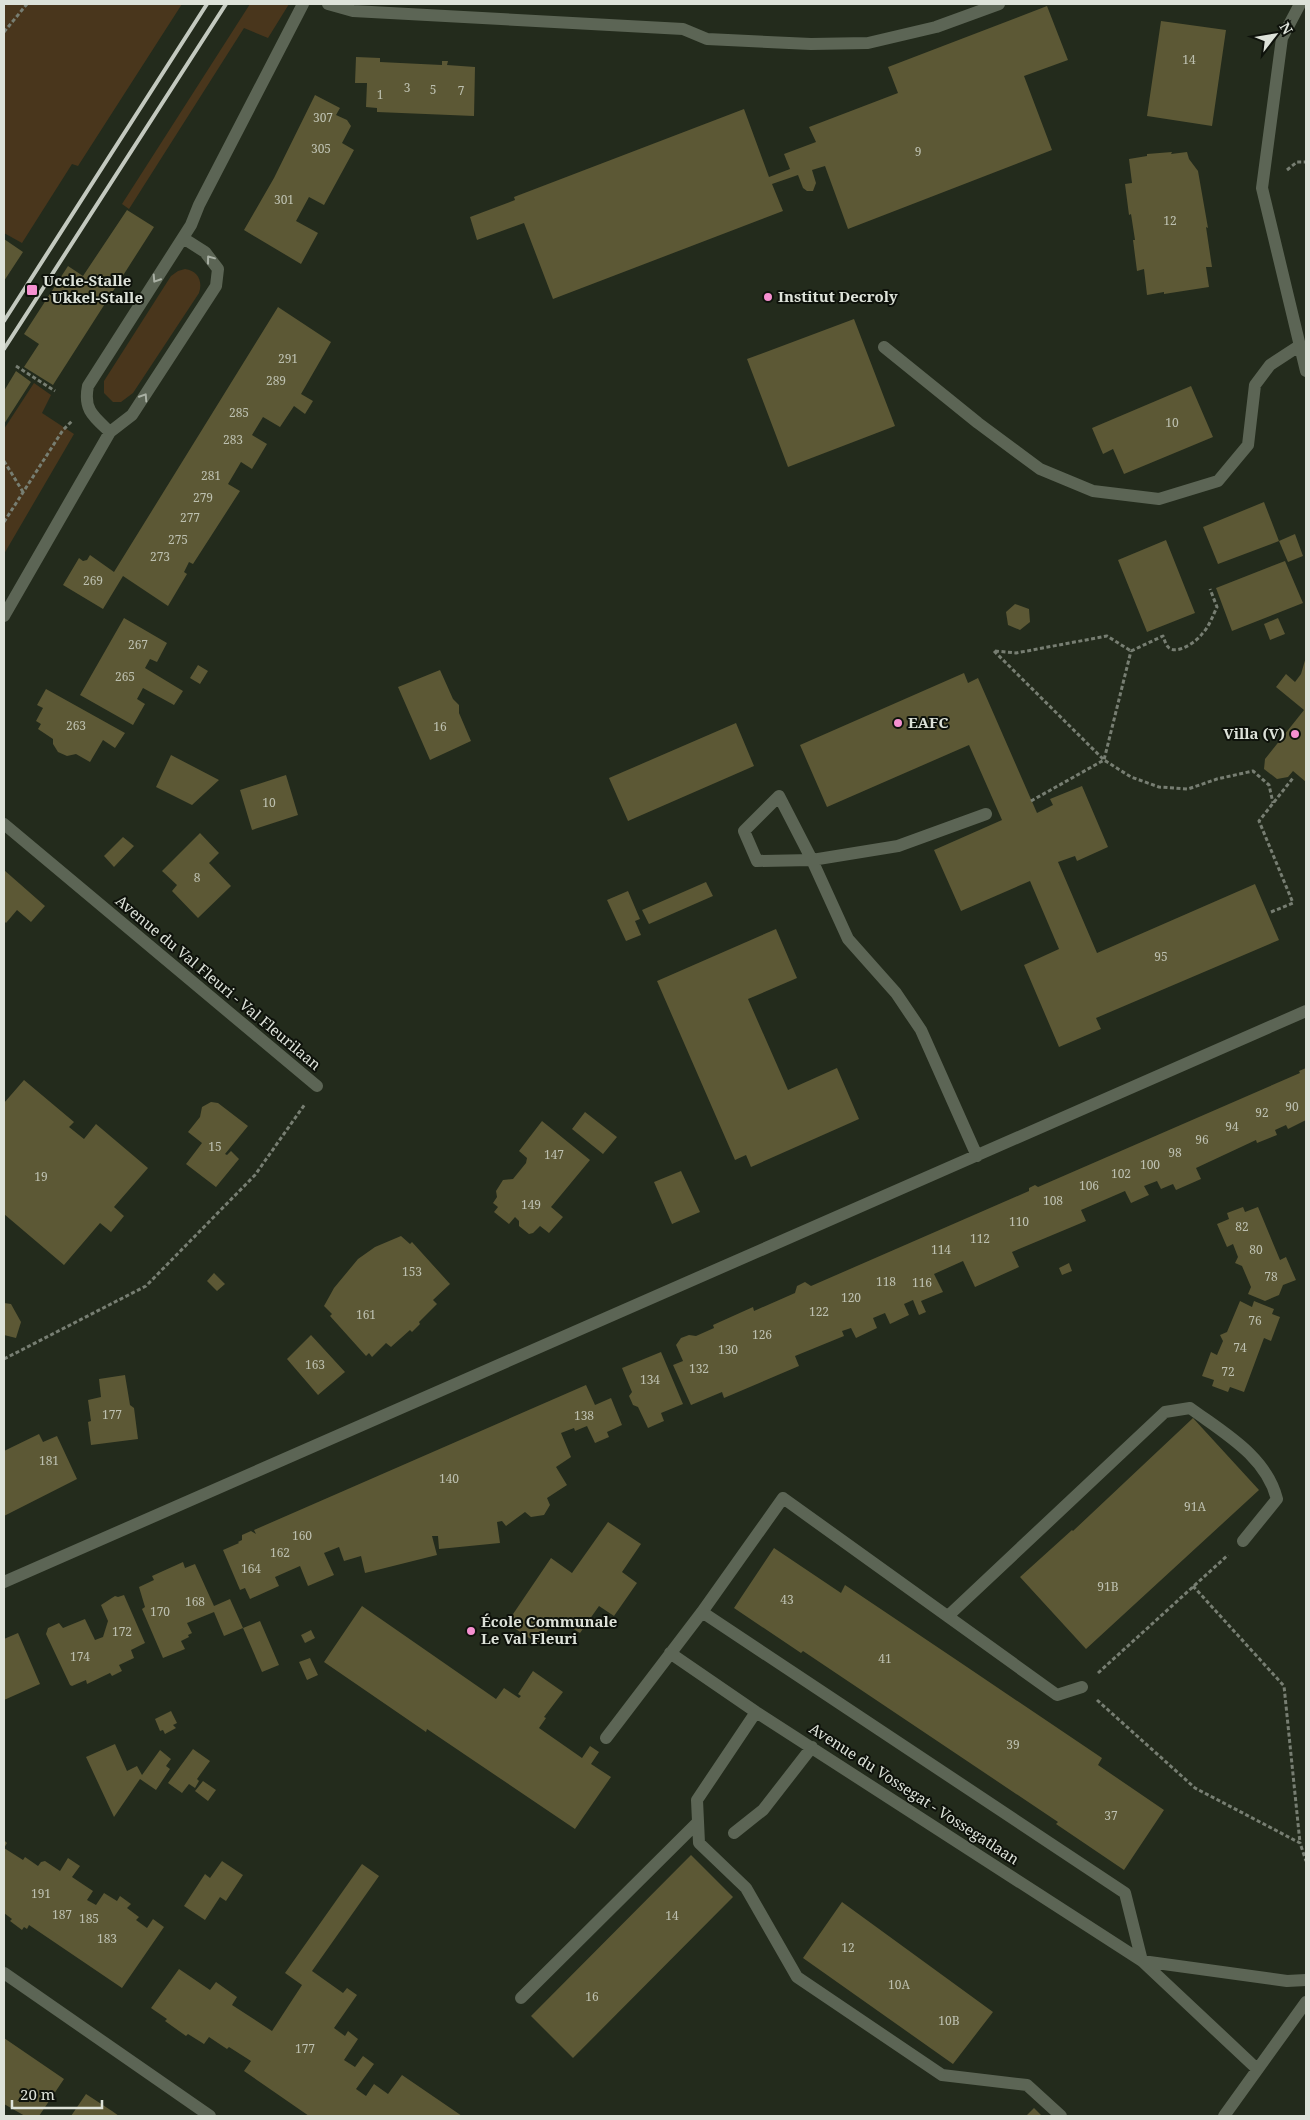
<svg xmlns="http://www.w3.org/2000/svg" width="1310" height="2120" viewBox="0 0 1310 2120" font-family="'Noto Serif',serif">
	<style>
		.green { fill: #49361c }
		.building { fill: #5c5835 }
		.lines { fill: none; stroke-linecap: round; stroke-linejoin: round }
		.path { stroke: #777e72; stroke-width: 3; stroke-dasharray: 4 2.5; stroke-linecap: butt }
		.minor { stroke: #5c6555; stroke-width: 12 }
		.rail { stroke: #c3c9bf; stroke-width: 4 }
		.oneway { stroke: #a9b0a4 }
		.poi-dot { fill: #f690d0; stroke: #0e120b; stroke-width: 2 }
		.labels { text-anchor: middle; stroke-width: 4; stroke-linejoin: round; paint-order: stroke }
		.number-label { font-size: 12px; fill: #bdc0b0 }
		.poi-label { font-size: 15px; font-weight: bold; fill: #dde2d9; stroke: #0e120b; text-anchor: start }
		.street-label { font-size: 15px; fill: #dde2d9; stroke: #0e120b }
	</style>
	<rect width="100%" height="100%" fill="#232b1c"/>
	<path class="green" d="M4,4H182L78,166L72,164L22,243L4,233Z
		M250,4H289L268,38L244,28L129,209L122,204Z
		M185,269C198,271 203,281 199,293L133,393L121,402H113L104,393V381L171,276L178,271Z
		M34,383L51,395L42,413L74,434L4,554V429Z"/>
	<path class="building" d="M1047,6L1068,60L1024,76L1052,150L848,229L825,166L812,170L816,183L813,191H807L803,188L798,175L772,184L783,211L553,299L524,223L477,240L470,217L515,200L514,197L744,109L769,177L790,169L784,154L816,142L809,127L898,93L888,67Z
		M1161,21L1226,30L1212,126L1147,116Z
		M356,57L380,58V62L421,64L442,65V61H448L447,65L475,67L474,116L377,112V108L366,107L367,83H355Z
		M315,95L340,108L336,115L347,120L351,126L342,143L354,150L324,205L309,197L296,221L318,233L301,264L244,230L274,178Z
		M1172,152L1171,154L1187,152L1189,159L1198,171L1208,228L1206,227L1212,267H1206L1209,287L1164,294V292L1147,295L1144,269L1137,271L1133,240H1135L1131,214L1129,215L1125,184L1132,183L1129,159L1147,156V154Z
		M127,210L154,227L53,385L24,367L39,344L24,334L68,266L83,276Z
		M4,239L23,252L4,281Z
		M278,307L331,342L301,394L313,401L305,414L294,406L280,427L263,417L252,435L267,444L252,469L241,462L228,484L240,491L193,564L189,562L184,572L187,574L168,606L123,576L103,609L63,585L79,558L83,561L87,560L90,555L114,572Z
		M854,319L895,426L788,467L747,359Z
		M16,371L31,382L4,424V391Z
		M1191,386L1213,437L1124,474L1113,449L1103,454L1092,428Z
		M1264,502L1279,541L1218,564L1203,527Z
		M1295,534L1303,556L1288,562L1279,541Z
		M1166,540L1195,613L1147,632L1118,560Z
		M1285,561L1303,603L1232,631L1216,588Z
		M1015,604L1029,609L1030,622L1020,630L1008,625L1006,612Z
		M124,618L167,643L157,662L150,659L145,668L183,691L174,705L143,688L137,699L145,704L133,725L80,695Z
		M1278,618L1285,634L1270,640L1264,624Z
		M1306,657V782L1293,771L1288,777L1277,779L1264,769L1265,759L1304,710L1276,687L1286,674L1295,682L1301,674Z
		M198,665L208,671L200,684L190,678Z
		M440,670L453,699L459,705V713L471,741L430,760L398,687Z
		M964,673L968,683L978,678L1037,813L1053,805L1050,799L1082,786L1108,847L1077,861L1075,856L1058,862L1097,953L1255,884L1279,940L1096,1018L1101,1029L1059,1047L1024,965L1059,949L1030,881L961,911L934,850L1002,820L969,745L827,807L800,745Z
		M46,689L125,733L115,748L103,740L90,762L76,754L67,756L58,752L53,744V739L38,729L41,724L36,721L43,708L37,705Z
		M736,723L754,766L628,821L609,778Z
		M171,755L219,780L192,805L156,787Z
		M286,775L298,815L252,830L240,790Z
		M200,833L219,853L209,863L231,886L198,918L172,891L177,885L162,871Z
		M123,837L134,846L114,867L104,856Z
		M4,870L45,906L31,922L17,910L6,923L4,921Z
		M706,882L713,896L649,924L642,910Z
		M628,891L640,919L635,921L641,935L626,941L607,900Z
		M776,929L797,978L748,999L788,1090L837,1068L859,1119L751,1167L746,1155L735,1160L657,981Z
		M1306,1068V1120L1288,1129L1286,1125L1275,1130L1277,1135L1257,1143L1256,1140L1196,1168L1201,1179L1176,1190L1173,1184L1161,1189L1157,1181L1144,1186L1149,1195L1131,1203L1125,1191L1081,1210L1086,1221L1012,1252L1019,1267L975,1287L963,1261L934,1274L943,1292L921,1301L926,1312L919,1315L913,1300L904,1304L909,1315L890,1324L885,1313L873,1318L877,1328L856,1338L851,1328L842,1331L844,1336L795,1356L799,1366L724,1398L722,1392L691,1405L673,1365L683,1361L676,1345L681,1338L689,1335L696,1336L714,1328L713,1325L753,1307L754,1311L795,1293L797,1286L805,1282L811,1286L1029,1191V1188L1035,1185L1038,1187L1300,1073L1299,1071Z
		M24,1080L74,1122L69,1127L84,1139L96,1124L148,1168L114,1207L124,1216L111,1232L100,1223L64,1265L4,1214V1103Z
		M211,1102L218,1103L248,1126L225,1154L227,1155L231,1151L239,1159L216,1187L186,1164L202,1143L188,1132L200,1117L202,1107Z
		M585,1112L617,1137L603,1154L572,1129Z
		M542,1121L590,1160L551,1207L563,1217L549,1233L540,1226L533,1233L529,1234L519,1226V1221L515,1217L509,1224L494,1212L498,1207L493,1203L497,1197L496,1191L503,1180L513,1179L526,1163L527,1158L519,1151Z
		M681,1171L700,1212L672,1224L654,1182Z
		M1243,1207L1245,1212L1258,1207L1280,1260L1286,1257L1296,1280L1283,1285L1279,1295L1265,1301L1248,1294L1251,1287L1242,1266L1235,1263L1238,1257L1233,1244L1227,1247L1217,1224L1229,1219L1227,1213Z
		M401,1236L410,1244L412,1242L450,1284L433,1300L437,1304L419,1322L420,1324L412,1332L410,1330L391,1347L386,1343L372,1357L369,1353L366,1356L330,1316L332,1314L324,1306L334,1288L358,1259L375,1247Z
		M1069,1263L1072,1271L1062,1275L1059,1268Z
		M214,1273L225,1284L217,1291L207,1281Z
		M1240,1301L1252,1307L1254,1301L1274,1309L1272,1314L1280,1317L1271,1341L1264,1338L1244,1392L1230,1387L1228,1392L1212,1386L1214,1380L1202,1376L1211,1352L1217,1355L1223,1341L1220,1335L1227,1332Z
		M4,1303L11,1304L21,1322L16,1338L4,1335Z
		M311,1335L345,1372L318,1395L287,1359Z
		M661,1352L683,1404L661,1413L664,1421L648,1428L638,1407L633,1405L629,1396L632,1392L622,1368Z
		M125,1375L130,1405L134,1408L138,1439L91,1445L88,1422L91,1421L88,1400L101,1397L99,1379Z
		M586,1385L595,1405L611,1398L622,1425L607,1432L609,1437L595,1443L587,1426L575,1431L574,1428L561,1433L571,1457L556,1467L567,1485L547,1498L550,1505L544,1515L531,1517L525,1512L506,1526L502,1521L497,1522L500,1543L439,1549L438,1536H432L437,1555L365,1573L361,1556L344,1561L339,1547L324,1553L334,1575L308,1586L300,1566L275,1577L279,1586L250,1599L245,1588L240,1590L223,1550L239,1543L238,1542L242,1540V1535L251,1531L256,1534L254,1530Z
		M1193,1418L1259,1490L1086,1649L1020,1577L1072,1530L1073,1531Z
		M39,1434L43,1442L57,1436L77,1479L4,1516V1451Z
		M608,1522L641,1544L622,1572L637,1583L614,1616L599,1606L580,1633L556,1618L538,1644L507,1623L551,1558L572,1573Z
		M774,1548L841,1593L845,1585L967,1667L1102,1758L1098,1765L1164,1810L1124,1870L1056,1824L1058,1822L803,1651L801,1653L734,1608Z
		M183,1562L185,1568L195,1564L214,1606L230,1599L243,1628L224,1636L214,1612L187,1623L192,1633L188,1635L189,1637L181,1641L185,1649L163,1658L142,1609L145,1607L139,1587L154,1580L152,1576Z
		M124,1595L145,1643L131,1650L134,1658L119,1665L122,1671L112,1676L110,1673L87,1684L86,1680L72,1686L70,1685L46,1634L48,1628L59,1623L63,1628L85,1619L95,1640L103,1637L108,1621L101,1605L115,1596L118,1597Z
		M362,1606L496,1699L504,1688L519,1698L521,1696L518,1694L533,1671L563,1692L544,1717L546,1718L539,1728L582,1758L590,1746L599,1752L591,1764L611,1777L575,1829L427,1729L426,1732L324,1662Z
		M260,1621L279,1665L262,1672L243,1628Z
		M311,1630L315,1638L305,1643L301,1635Z
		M18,1633L40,1684L4,1700V1639Z
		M310,1658L318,1675L307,1680L299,1662Z
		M171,1711L177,1723L173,1725L176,1728L165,1734L163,1730L160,1731L155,1719Z
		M115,1744L127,1771L137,1766L142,1775L160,1750L171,1759L166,1766L170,1769L156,1790L140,1779L114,1817L86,1757Z
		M193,1749L210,1761L197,1779L199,1781L195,1788L189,1784L182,1793L168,1783Z
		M203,1781L216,1790L208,1801L195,1791Z
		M4,1840L7,1843L4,1848L23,1860L25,1857L38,1866L41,1862L45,1861L60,1871L68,1858L80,1866L72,1877L93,1891L87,1900L96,1905L104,1893L117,1901L120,1896L131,1904L127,1908L139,1917L136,1920L147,1928L153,1919L164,1927L122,1988L29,1925L27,1929L24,1927L22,1930L10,1921L12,1919L4,1913Z
		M691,1855L733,1897L573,2058L531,2016Z
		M222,1861L243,1875L226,1901L220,1897L205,1920L184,1906L205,1874L210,1878Z
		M362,1864L379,1876L312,1971L343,1993L347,1988L357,1995L334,2028L345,2036L348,2031L358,2039L344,2060L355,2067L363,2056L374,2064L356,2089L366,2096L374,2084L388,2094L402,2075L462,2116H309L244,2071L251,2061L229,2047L227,2049L209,2037L204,2044L188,2034L186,2036L165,2021L167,2019L151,2008L179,1969L210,1990L216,1982L237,1997L232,2005L272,2031L302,1985L285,1973Z
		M842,1902L993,2012L953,2064L803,1958Z
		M4,2038L64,2079L39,2116H25L4,2104Z
		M86,2094L112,2111L119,2116H71Z
		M1034,2108L1042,2116H1026Z"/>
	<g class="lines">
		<path class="path" d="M4,32L27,4
			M1287,170L1297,162H1306
			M16,366L55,391
			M4,461L23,492
			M4,522L63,430L72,421
			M994,651L1104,760L1131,777L1159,787L1188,789L1217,779L1253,771L1269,785L1273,803
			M995,651L1016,653L1107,636L1131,651
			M1131,651L1163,636C1165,641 1166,647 1171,649C1180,653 1197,641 1202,634C1209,627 1213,615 1217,607L1210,589
			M1031,801L1104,760L1131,651
			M1271,912L1293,903L1259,821L1293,778
			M4,1359L146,1286L255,1175L305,1104
			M1193,1586L1284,1686L1300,1843
			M1098,1673L1228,1555
			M1097,1700L1195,1788L1300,1843L1306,1861"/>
		<path class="minor" d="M328,4L353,11L683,29L707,39L811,44L868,43L936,27L999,4
			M1300,4L1282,38L1262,188L1306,371
			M884,347L978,423L1040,469L1093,491L1159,499L1218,481L1248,445L1255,385L1270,365L1299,346
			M110,432C94,417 83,410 88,386L191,225L199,205L303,4
			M4,616L110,432L132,415L216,286L218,269L205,252L183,238
			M4,824L317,1086
			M977,1156L921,1030L896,993L848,939L812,860L779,796L744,831L757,861L812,860L898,846L986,814
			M4,1582L1306,1011
			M702,1612L1125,1893L1142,1961
			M948,1616L1165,1412L1190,1408C1224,1433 1266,1456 1277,1499L1243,1541
			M670,1653L756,1712L1142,1961
			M756,1712L697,1800L699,1843L746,1888L797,1977L942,2075L1027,2085L1061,2116
			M606,1738L702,1612L783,1498L1057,1695L1082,1687
			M734,1833L763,1810L812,1747
			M4,1973L210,2116
			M521,1998L698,1822
			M1257,2069L1142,1961L1287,1981L1306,1980
			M1224,2116L1306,2002"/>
		<path class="rail" d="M4,321L207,4
			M4,349L226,4"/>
	</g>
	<defs><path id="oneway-chevron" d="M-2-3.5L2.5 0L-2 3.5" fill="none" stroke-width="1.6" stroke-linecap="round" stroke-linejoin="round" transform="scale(1.25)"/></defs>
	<g class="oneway">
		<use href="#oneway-chevron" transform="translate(210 259) rotate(-127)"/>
		<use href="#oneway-chevron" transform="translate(156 279) rotate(123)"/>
		<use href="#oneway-chevron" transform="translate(144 397) rotate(-57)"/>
	</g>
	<g class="poi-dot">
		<rect x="26" y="284" width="12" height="12" rx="2.5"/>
		<circle cx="768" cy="297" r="5"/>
		<circle cx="898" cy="723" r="5"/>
		<circle cx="1295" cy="734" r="5"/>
		<circle cx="471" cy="1631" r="5"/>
	</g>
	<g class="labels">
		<g class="number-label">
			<text x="1189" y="64">14</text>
			<text x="407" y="92">3</text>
			<text x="433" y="94">5</text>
			<text x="461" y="95">7</text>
			<text x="380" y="99">1</text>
			<text x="323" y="122">307</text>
			<text x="321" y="153">305</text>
			<text x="918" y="156">9</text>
			<text x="284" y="204">301</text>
			<text x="1170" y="225">12</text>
			<text x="288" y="363">291</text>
			<text x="276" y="385">289</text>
			<text x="239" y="417">285</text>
			<text x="1172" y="427">10</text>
			<text x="233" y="444">283</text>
			<text x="211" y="480">281</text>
			<text x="203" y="502">279</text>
			<text x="190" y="522">277</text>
			<text x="178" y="544">275</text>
			<text x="160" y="561">273</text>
			<text x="93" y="585">269</text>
			<text x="138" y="649">267</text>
			<text x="125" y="681">265</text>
			<text x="76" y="730">263</text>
			<text x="440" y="731">16</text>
			<text x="269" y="807">10</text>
			<text x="197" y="882">8</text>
			<text x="1161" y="961">95</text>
			<text x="1292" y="1111">90</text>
			<text x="1262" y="1117">92</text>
			<text x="1232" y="1131">94</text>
			<text x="1202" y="1144">96</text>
			<text x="215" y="1151">15</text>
			<text x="1175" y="1157">98</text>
			<text x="554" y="1159">147</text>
			<text x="1150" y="1169">100</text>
			<text x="1121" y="1178">102</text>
			<text x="41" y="1181">19</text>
			<text x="1089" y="1190">106</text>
			<text x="1053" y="1205">108</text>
			<text x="531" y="1209">149</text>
			<text x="1019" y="1226">110</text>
			<text x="1242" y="1231">82</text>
			<text x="980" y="1243">112</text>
			<text x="941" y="1254">114</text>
			<text x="1256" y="1254">80</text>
			<text x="412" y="1276">153</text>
			<text x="1271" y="1281">78</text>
			<text x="886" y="1286">118</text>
			<text x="922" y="1287">116</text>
			<text x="851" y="1302">120</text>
			<text x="819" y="1316">122</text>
			<text x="366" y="1319">161</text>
			<text x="1255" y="1325">76</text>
			<text x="762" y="1339">126</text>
			<text x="1240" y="1352">74</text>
			<text x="728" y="1354">130</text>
			<text x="315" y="1369">163</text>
			<text x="699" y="1373">132</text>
			<text x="1228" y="1376">72</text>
			<text x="650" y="1384">134</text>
			<text x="112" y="1419">177</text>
			<text x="584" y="1420">138</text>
			<text x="49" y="1465">181</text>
			<text x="449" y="1483">140</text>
			<text x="1195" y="1511">91A</text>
			<text x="302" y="1540">160</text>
			<text x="280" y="1557">162</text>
			<text x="251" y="1573">164</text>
			<text x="1108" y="1591">91B</text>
			<text x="787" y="1604">43</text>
			<text x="195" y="1606">168</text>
			<text x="160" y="1616">170</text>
			<text x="122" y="1636">172</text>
			<text x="80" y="1661">174</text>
			<text x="885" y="1663">41</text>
			<text x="1013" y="1749">39</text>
			<text x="1111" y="1820">37</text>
			<text x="41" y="1898">191</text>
			<text x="62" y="1919">187</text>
			<text x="672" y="1920">14</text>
			<text x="89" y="1923">185</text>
			<text x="107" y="1943">183</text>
			<text x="848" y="1952">12</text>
			<text x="899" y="1989">10A</text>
			<text x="592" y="2001">16</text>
			<text x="949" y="2025">10B</text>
			<text x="305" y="2053">177</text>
		</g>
		<g class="poi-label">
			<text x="43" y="286">Uccle-Stalle<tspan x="43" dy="17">- Ukkel-Stalle</tspan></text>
			<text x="778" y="302">Institut Decroly</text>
			<text x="908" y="728">EAFC</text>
			<text x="1285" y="739" text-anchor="end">Villa (V)</text>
			<text x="481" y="1627">École Communale<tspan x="481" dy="17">Le Val Fleuri</tspan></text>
		</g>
		<g class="street-label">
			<text transform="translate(218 983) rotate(40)" y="5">Avenue du Val Fleuri - Val Fleurilaan</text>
			<text transform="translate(914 1794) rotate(33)" y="5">Avenue du Vossegat - Vossegatlaan</text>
		</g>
	</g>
	<rect width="1310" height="2120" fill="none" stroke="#dde2d9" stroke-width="10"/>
	<g transform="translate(1275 35) rotate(59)" stroke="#0e120b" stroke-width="4" paint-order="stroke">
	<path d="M0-4L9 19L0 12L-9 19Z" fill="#dde2d9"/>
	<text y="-8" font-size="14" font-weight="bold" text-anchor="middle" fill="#dde2d9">N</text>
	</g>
	<path d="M12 2100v8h90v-8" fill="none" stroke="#dde2d9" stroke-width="2.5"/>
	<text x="20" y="2100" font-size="15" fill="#dde2d9" stroke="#0e120b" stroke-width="4" paint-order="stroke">20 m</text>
</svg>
